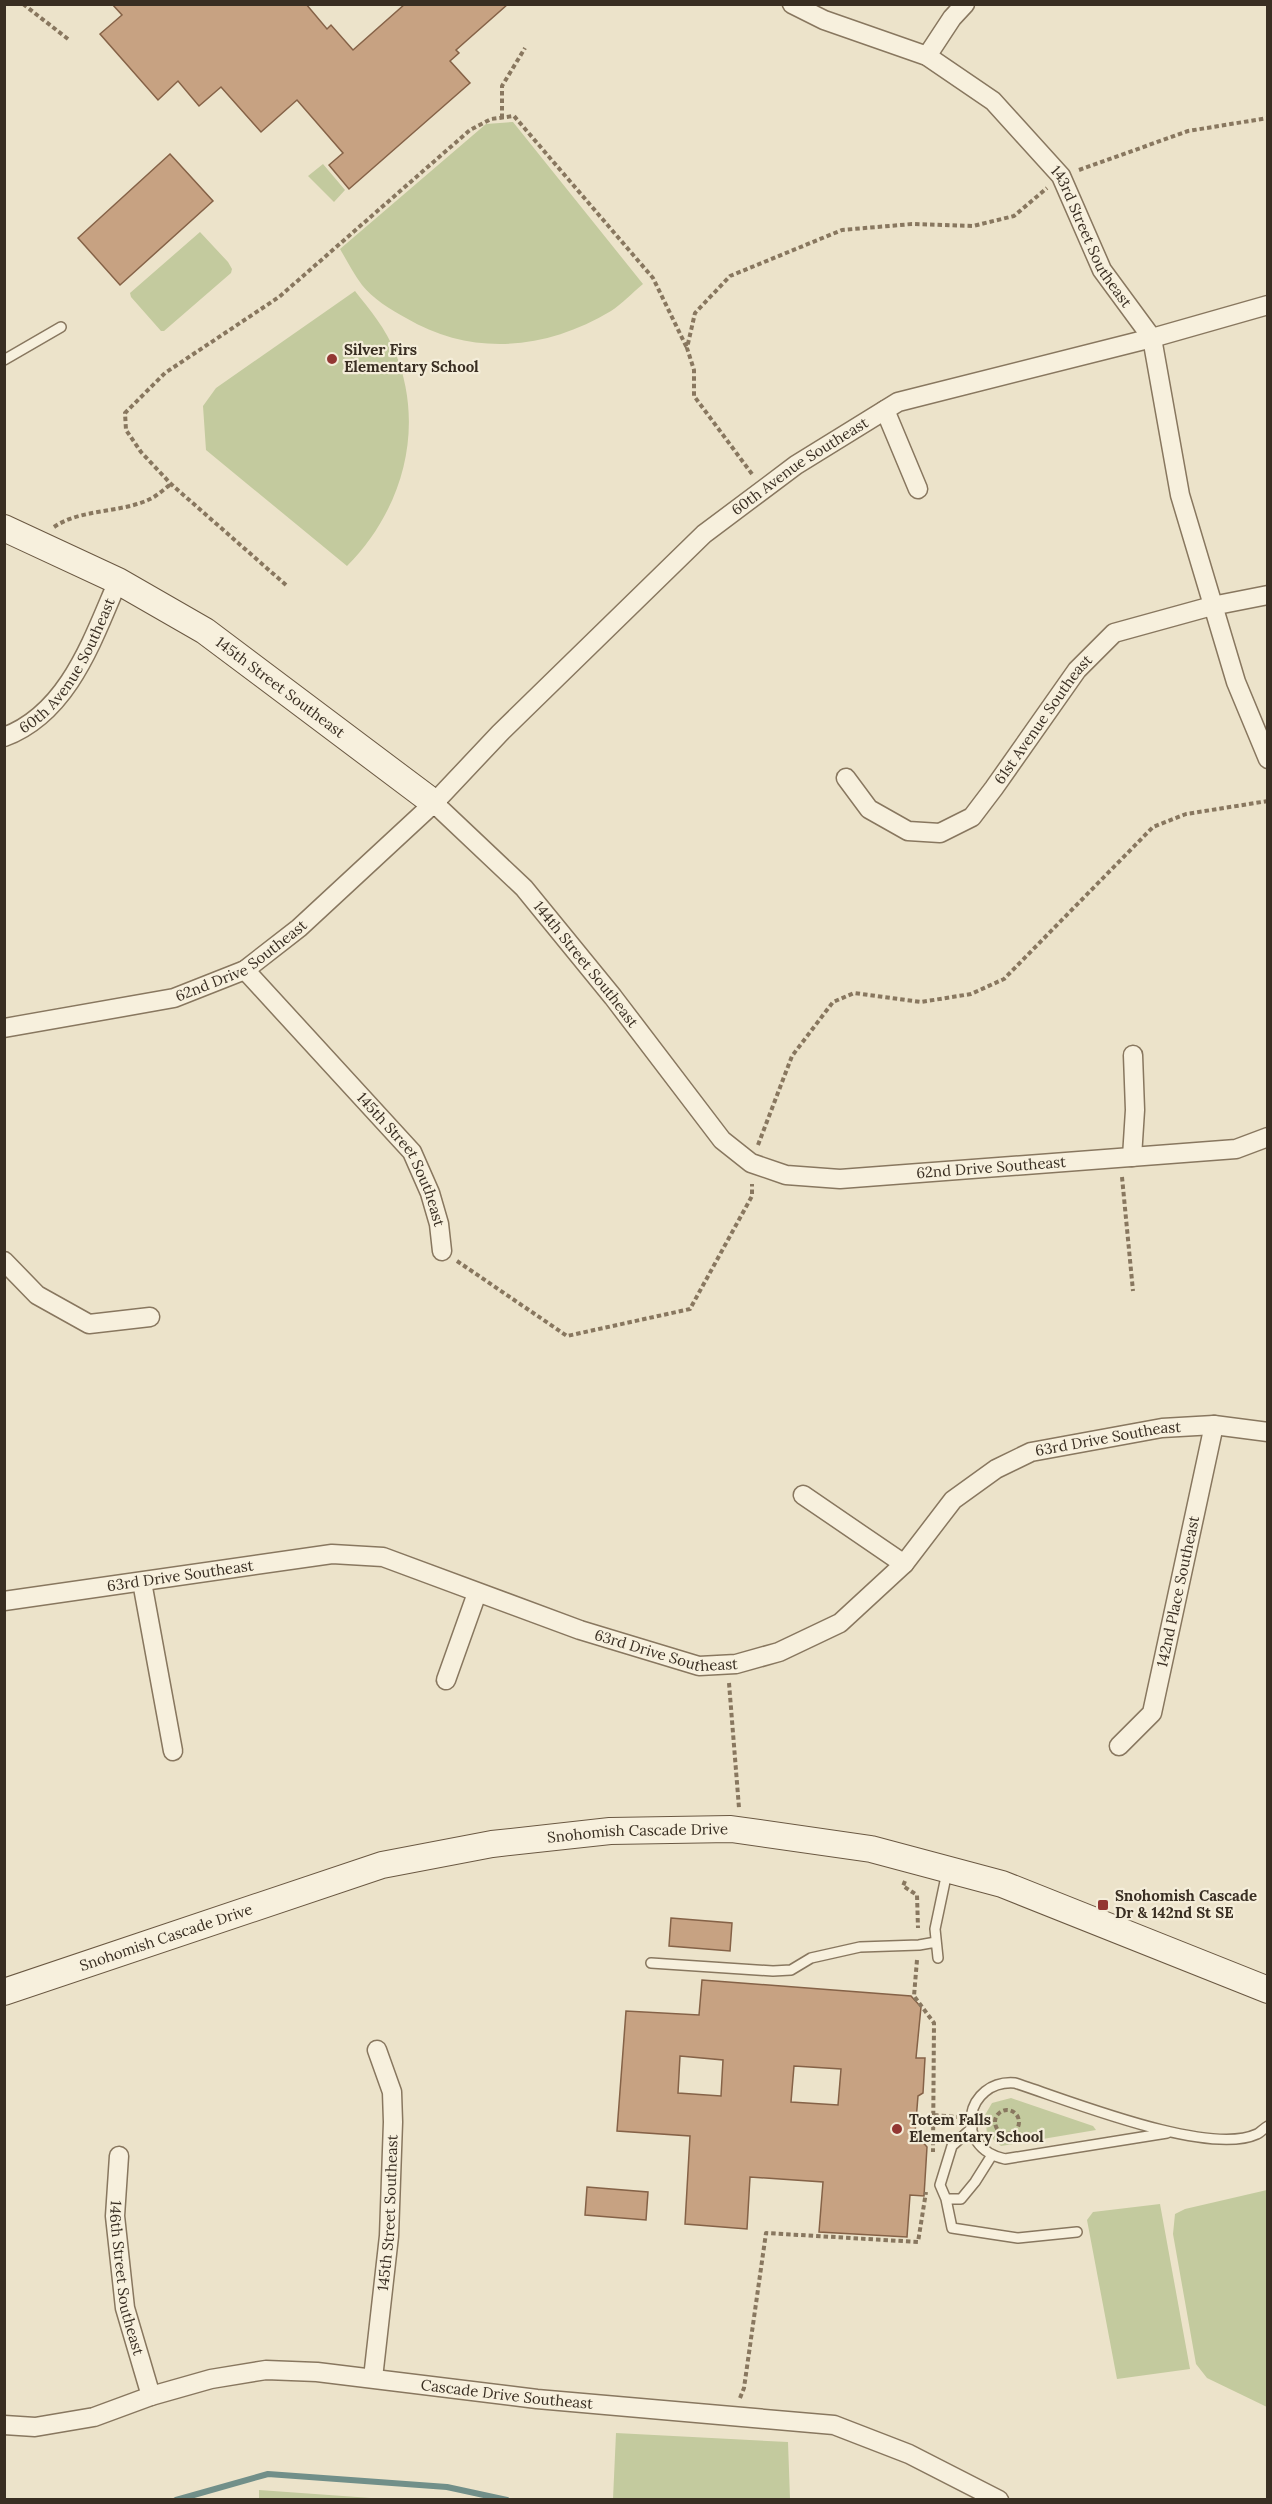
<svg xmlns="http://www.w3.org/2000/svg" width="1272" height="2504" viewBox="0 0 1272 2504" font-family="Lora,serif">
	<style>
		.green { fill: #c3ca9e }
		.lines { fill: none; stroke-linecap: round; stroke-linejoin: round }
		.stream { stroke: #718f89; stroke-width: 6 }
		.building { fill: #c7a282; stroke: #856247; stroke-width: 1.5; fill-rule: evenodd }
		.lane-casing { stroke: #88775f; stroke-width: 12 }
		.street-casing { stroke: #88775f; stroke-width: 21 }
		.secondary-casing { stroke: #6a5842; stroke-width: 28 }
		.path { stroke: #88775f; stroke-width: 4; stroke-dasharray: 4.5 3; stroke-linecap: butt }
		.lane { stroke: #f7f0dd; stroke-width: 9 }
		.street { stroke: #f7f0dd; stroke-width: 18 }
		.secondary { stroke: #f7f0dd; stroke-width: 26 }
		.poi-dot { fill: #933733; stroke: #f4edd9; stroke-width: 2 }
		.labels { text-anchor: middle; stroke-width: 4.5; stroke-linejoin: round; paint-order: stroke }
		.street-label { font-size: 15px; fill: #392e22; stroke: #f4edd9 }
		.poi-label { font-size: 15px; font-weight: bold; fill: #392e22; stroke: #f4edd9; text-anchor: start }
	</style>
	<rect width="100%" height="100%" fill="#ece3ca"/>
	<path class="green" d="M513,122L643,284C632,293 622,304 611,311C546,350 472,357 406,318C391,310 372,298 362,285C354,274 347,261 340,249L486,124Z
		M323,164L345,190L334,202L308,176Z
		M200,232L228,262L232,269L231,273L164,331H161L131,297L130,293Z
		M355,291C370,310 386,329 395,352C426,427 403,510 347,566L206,450L203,406L216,388Z
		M1011,2098L1093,2126L1096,2130L1001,2146L987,2134L985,2115L992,2103Z
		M1267,2190H1268L1267,2407L1207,2378L1196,2364L1173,2234L1175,2214L1185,2209Z
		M1160,2204L1190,2369L1117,2379L1087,2220L1093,2212Z
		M616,2433L788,2442L790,2499H613Z
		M259,2490L385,2499H386H259Z"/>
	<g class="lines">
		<path class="stream" d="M176,2500L268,2474L447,2487L507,2500"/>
	</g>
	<path class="building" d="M112,4H306L327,29L331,25L353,50L405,4H508L456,50L459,53L450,61L470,83L349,189L329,165L343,153L297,100L261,132L221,87L199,106L178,81L158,100L100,34L122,15Z
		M170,154L213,201L120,285L78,238Z
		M671,1918L732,1923L730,1951L669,1946Z
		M702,1980L911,1996L921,2007L916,2058H925L923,2093L918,2096L915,2133L927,2147L924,2196L910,2195L907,2237L819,2232L823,2182L750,2177L747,2229L685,2224L690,2136L617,2131L626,2011L699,2015ZM680,2056L723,2060L721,2096L678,2093ZM794,2066L841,2069L838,2105L791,2102Z
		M587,2187L648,2192L646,2220L585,2215Z"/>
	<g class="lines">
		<defs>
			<path id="lane" d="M4,360L61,327
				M938,1958L935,1929L947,1872
				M651,1963L773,1971L791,1970L811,1958L860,1947L919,1945L936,1942
				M972,2128L952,2146L940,2185L946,2199H961L975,2182L992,2155
				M1167,2133L1005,2159C951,2147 966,2079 1015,2083C1068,2100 1208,2157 1257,2134C1260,2133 1264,2128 1268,2126
				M946,2199L952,2228L1018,2238L1077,2232"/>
			<g id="street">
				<path id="s1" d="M792,4L824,20L927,56L993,101L1061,176L1102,270L1152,338L1180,495L1236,682L1268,759"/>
				<path d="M927,56L952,18L965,4"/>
				<path d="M885,410L918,489"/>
				<path id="s2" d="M4,737C69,713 93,638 118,581"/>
				<path id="s3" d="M846,778L869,809L908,831L940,833L972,817L994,788L1077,670L1114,633L1212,606L1268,595"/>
				<path id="s4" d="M434,803L524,888L613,997L722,1140L751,1163L786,1175L840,1179L1236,1149L1268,1137"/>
				<path id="s5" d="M245,970L412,1152L430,1193L439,1224L442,1251"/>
				<path id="s6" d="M4,1028L174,998L245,970L299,928L434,803L500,733L704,534L796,465L898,402L1152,338L1268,305"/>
				<path d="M1132,1157L1135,1110L1133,1055"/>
				<path d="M4,1261L37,1295L89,1324L150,1317"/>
				<path d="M803,1495L904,1564"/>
				<path d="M142,1582L173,1751"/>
				<path id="s7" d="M4,1601L332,1554L383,1557L580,1630L699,1666L736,1664L779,1652L840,1623L904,1564L953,1500L996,1469L1031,1452L1162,1428L1214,1425L1268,1432"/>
				<path d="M446,1680L477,1593"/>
				<path id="s8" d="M1119,1746L1152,1713L1214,1425"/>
				<path id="s9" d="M119,2156L115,2216L125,2308L151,2396"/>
				<path id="s10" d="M373,2378L389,2236L393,2122L392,2092L377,2050"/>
				<path id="s11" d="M4,2425L35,2427L94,2417L151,2396L211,2379L266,2370L317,2372L537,2399L834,2425L909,2454L999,2500"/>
			</g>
			<g id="secondary">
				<path id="s12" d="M4,528L118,581L205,631L434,803"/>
				<path id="s13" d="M4,1992L382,1865L492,1844L610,1831L731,1829L871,1849L1002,1884L1268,1990"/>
			</g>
		</defs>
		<use href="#lane" class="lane-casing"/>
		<use href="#street" class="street-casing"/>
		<use href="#secondary" class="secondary-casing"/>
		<path class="path" d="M23,4L68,39
			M502,118V86L525,48
			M1079,170L1188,131L1268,118
			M752,474L694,396V370L687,348L695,313L730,276L842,230L912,224L973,226L1014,216L1047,188
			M54,527C80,509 119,513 148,500C156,497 164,489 171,484
			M286,585L171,484L141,452L126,430L125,413L165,373L279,297L470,130L491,119L514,116L653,278L687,348
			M758,1145L792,1056L833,1002L854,993L921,1002L971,994L1004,979L1153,827L1186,814L1268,801
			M1122,1177L1133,1291
			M457,1261L567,1336L690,1309L752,1196V1184
			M729,1683L739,1808
			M905,1881L903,1886L917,1895L918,1928
			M917,1960L914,1996L934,2023L933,2152
			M995 2122a12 12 0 1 1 24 0a12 12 0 1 1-24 0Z
			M934,2115L957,2117
			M740,2398L744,2388L766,2233L918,2242L926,2192"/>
		<use href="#lane" class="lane"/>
		<use href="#street" class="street"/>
		<use href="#secondary" class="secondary"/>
	</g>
	<g class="poi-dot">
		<circle cx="332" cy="359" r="6"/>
		<rect x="1097" y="1899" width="12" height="12" rx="3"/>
		<circle cx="897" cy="2129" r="6"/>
	</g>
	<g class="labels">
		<g class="street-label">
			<text dy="5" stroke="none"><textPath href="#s1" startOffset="394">143rd Street Southeast</textPath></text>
			<text dy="5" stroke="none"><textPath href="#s6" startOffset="1000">60th Avenue Southeast</textPath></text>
			<text dy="5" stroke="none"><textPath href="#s2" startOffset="99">60th Avenue Southeast</textPath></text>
			<text dy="5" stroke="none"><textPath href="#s12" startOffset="320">145th Street Southeast</textPath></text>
			<text dy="5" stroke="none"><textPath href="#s3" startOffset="272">61st Avenue Southeast</textPath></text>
			<text dy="5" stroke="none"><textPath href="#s6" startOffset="250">62nd Drive Southeast</textPath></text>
			<text dy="5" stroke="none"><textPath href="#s4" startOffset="222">144th Street Southeast</textPath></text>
			<text dy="5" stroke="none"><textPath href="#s5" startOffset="248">145th Street Southeast</textPath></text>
			<text dy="5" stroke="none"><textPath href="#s4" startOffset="724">62nd Drive Southeast</textPath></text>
			<text dy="5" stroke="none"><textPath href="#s7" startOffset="1204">63rd Drive Southeast</textPath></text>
			<text dy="5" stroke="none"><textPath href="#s7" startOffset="178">63rd Drive Southeast</textPath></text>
			<text dy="5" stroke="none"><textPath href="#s8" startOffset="171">142nd Place Southeast</textPath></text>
			<text dy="5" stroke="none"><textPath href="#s7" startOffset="682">63rd Drive Southeast</textPath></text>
			<text dy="5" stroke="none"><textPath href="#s13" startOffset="657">Snohomish Cascade Drive</textPath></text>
			<text dy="5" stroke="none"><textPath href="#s13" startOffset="171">Snohomish Cascade Drive</textPath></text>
			<text dy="5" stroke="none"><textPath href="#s10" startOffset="166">145th Street Southeast</textPath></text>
			<text dy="5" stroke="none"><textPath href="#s9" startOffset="123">146th Street Southeast</textPath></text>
			<text dy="5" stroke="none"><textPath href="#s11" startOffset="512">Cascade Drive Southeast</textPath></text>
		</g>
		<g class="poi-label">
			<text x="344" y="355">Silver Firs<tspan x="344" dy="17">Elementary School</tspan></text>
			<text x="1115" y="1901">Snohomish Cascade<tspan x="1115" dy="17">Dr &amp; 142nd St SE</tspan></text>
			<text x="909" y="2125">Totem Falls<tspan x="909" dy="17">Elementary School</tspan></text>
		</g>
	</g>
	<rect width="1272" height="2504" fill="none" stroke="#392e22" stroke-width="12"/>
</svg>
